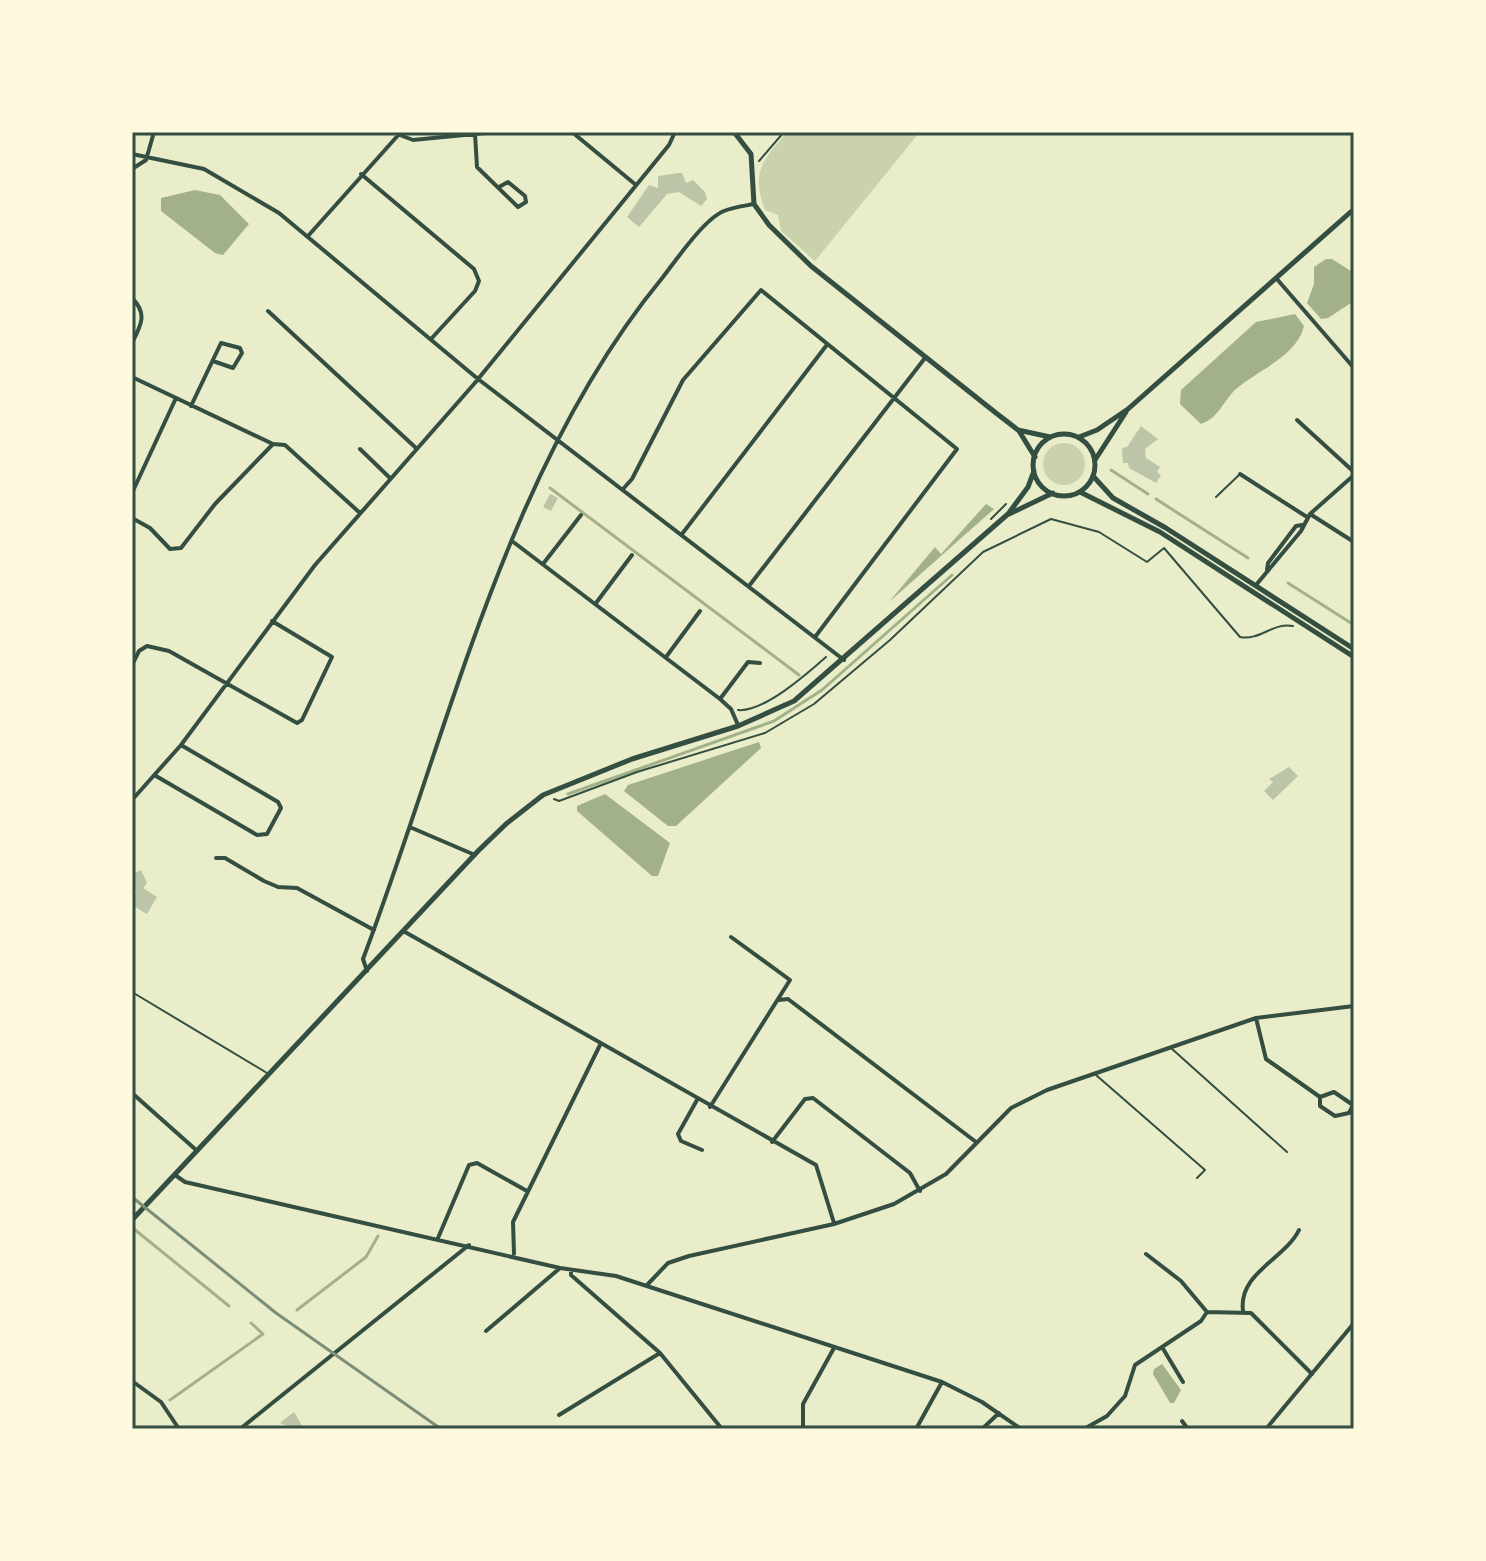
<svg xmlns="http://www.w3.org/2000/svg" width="1486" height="1561" viewBox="0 0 1486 1561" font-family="'Fira Sans',sans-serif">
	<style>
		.green { fill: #cad2ad }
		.water { fill: #a3b18a }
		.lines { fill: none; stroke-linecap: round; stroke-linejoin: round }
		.stream { stroke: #a3b18a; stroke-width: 3 }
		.building { fill: #bcc5a7 }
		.path { stroke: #344e41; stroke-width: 2 }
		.service { stroke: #344e41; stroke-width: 2 }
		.minor { stroke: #344e41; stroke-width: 4 }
		.tertiary { stroke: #344e41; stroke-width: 5 }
		.secondary { stroke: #344e41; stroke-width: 5 }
		.rail { stroke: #7c8e77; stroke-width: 3 }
		.neatline { fill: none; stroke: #344e41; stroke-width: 3 }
	</style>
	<rect width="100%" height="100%" fill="#e9edc9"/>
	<path class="green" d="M787,132H918L919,133L815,261L781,231L778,215L765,210C751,171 762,162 787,132Z
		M1043 464a21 21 0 1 1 42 0a21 21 0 1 1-42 0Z"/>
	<path class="water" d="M195,190L220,195L249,224L223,255L215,253L161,211V198Z
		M1326,259H1332L1354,273V301L1328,318L1321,319L1307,303L1314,284V267Z
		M1295,314L1304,326C1297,356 1258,370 1236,389C1223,401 1219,418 1201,424L1180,404L1181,390L1256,322Z
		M986,504L994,509L889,602L935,547L941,554Z
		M759,742L761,748L676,826H668L624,791L628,785Z
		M605,794L670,843L658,876H652L577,811V806Z
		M1162,1364L1181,1390L1174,1403H1170L1153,1374L1154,1369Z"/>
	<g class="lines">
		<path class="stream" d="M1111,470L1148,494
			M550,488L799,675
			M1156,499L1248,558
			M1288,583L1354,625
			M568,794L774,721L822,690L952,575
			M134,1229L229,1306
			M297,1310L366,1257L378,1236
			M170,1400L263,1334L251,1323"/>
	</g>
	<path class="building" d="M679,173H682L686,183L693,180L705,192L707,199L701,206L679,192L667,194L639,227L627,217L649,185L658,188V176Z
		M1141,426L1158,439L1145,449L1146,458L1160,467L1157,472L1161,475L1156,483L1129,468L1128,463H1123L1122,448L1127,447Z
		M550,494L558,498L551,511L543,507Z
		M1289,767L1298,776L1273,800L1264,791L1273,782L1269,779Z
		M141,870L147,883L143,888L157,897L147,914L132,905L136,893L132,874Z
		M294,1412L304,1429H283L287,1426L280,1423Z"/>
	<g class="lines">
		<path class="path" d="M759,161L784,132
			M991,519L1006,504
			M738,710C763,713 808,673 826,657
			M554,799L559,801L637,772L765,733L814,704L890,640L983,552L1051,519L1099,532L1147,562L1164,548L1240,637C1260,641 1273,622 1293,626"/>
		<path class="service" d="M1216,497L1239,475
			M132,992L267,1073
			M1171,1048L1287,1152
			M1096,1075L1205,1170L1197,1178"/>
		<path class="minor" d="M392,132L413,140L495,132
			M572,132L636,185
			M475,134L477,167L518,207L526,202L525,196L508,182L499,187
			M132,154L204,169L279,213L478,379L844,660
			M132,169L146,160L154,132
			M361,174L474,269L479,281L475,291L431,339
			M308,236L401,132
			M1276,278L1354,368
			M132,298C148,314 141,325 132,343
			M268,311L416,448
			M132,377L273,444
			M191,406L221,343L240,348L242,353L233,368L213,361
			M1297,420L1354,472
			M360,449L390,478
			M1240,474L1307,517
			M623,489L632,479L683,380L761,290L957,449L815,637
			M132,493L176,398
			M1310,514L1354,542
			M132,518L150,528L170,549L181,548L215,504L273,444L285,445L360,513
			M682,534L826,346
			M512,541L720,699L731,709L738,725
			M543,564L581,515
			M1267,570L1268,563L1296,526L1302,525
			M1256,585L1301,531L1310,514L1354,475
			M749,586L925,358
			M596,603L632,555
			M666,657L700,611
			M132,665L139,651L147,646L169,651L297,723L302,720L332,657L272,621
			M720,699L748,662L760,663
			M156,776L257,835L267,834L281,808L278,802L181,745
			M132,800L181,745L315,565L474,384L669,145L675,132
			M412,828L475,855
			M216,858H225L264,881L278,887L297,888L374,930
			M405,932L816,1165L834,1223
			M367,971L363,959C449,732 506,467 663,277C677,259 704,219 724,211C734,207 744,206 754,204
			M779,1000L788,999L976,1142
			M1256,1018L1266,1059L1320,1097L1334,1092L1353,1105L1349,1113L1335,1116L1320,1106V1097
			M132,1093L195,1149
			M697,1100L678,1134L681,1141L702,1150
			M710,1107L790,980L731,937
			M772,1142L805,1099L813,1098L910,1173L920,1191
			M175,1175L185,1182L560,1268L616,1276L942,1382L982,1402L1021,1429
			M438,1238L469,1165L477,1163L527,1191
			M514,1254L513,1222L600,1045
			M1146,1254L1181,1281L1207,1312L1251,1313L1312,1374
			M571,1270V1275L660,1353L722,1429
			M647,1285L668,1263L689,1256L834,1224L894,1204L946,1174L1011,1108L1047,1090L1256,1018L1354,1006
			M1243,1311C1238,1273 1285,1259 1299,1230
			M486,1331L560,1268
			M1162,1347L1183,1382
			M132,1381L161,1402L179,1429
			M559,1415L660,1353
			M1182,1421L1188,1429
			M240,1429L469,1245
			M803,1429V1404L834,1348
			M916,1429L942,1382
			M982,1429L999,1413
			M1084,1429L1107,1416L1125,1396L1135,1365L1201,1321L1207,1312
			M1266,1429L1354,1323"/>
		<path class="tertiary" d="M734,132L751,154L754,204L769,225L811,266L996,413L1018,430L1050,437
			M1019,431L1035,457
			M1093,476L1113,498L1166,528L1354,649
			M1080,492L1160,532L1354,657"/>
		<path class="secondary" d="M1033 465a31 31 0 1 1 62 0a31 31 0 1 1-62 0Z
			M1079,437L1097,430L1128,409L1354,209
			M1095,460L1126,412
			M1009,514L1053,493
			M132,1220L478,851L506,824L543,795L632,759L738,726L794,701L1008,514L1028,487L1034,471"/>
		<path class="rail" d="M132,1197L276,1313L441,1429"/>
	</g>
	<rect width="1486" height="1561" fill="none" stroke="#fefae0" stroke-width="268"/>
	<rect x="134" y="134" width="1218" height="1293" class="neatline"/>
</svg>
